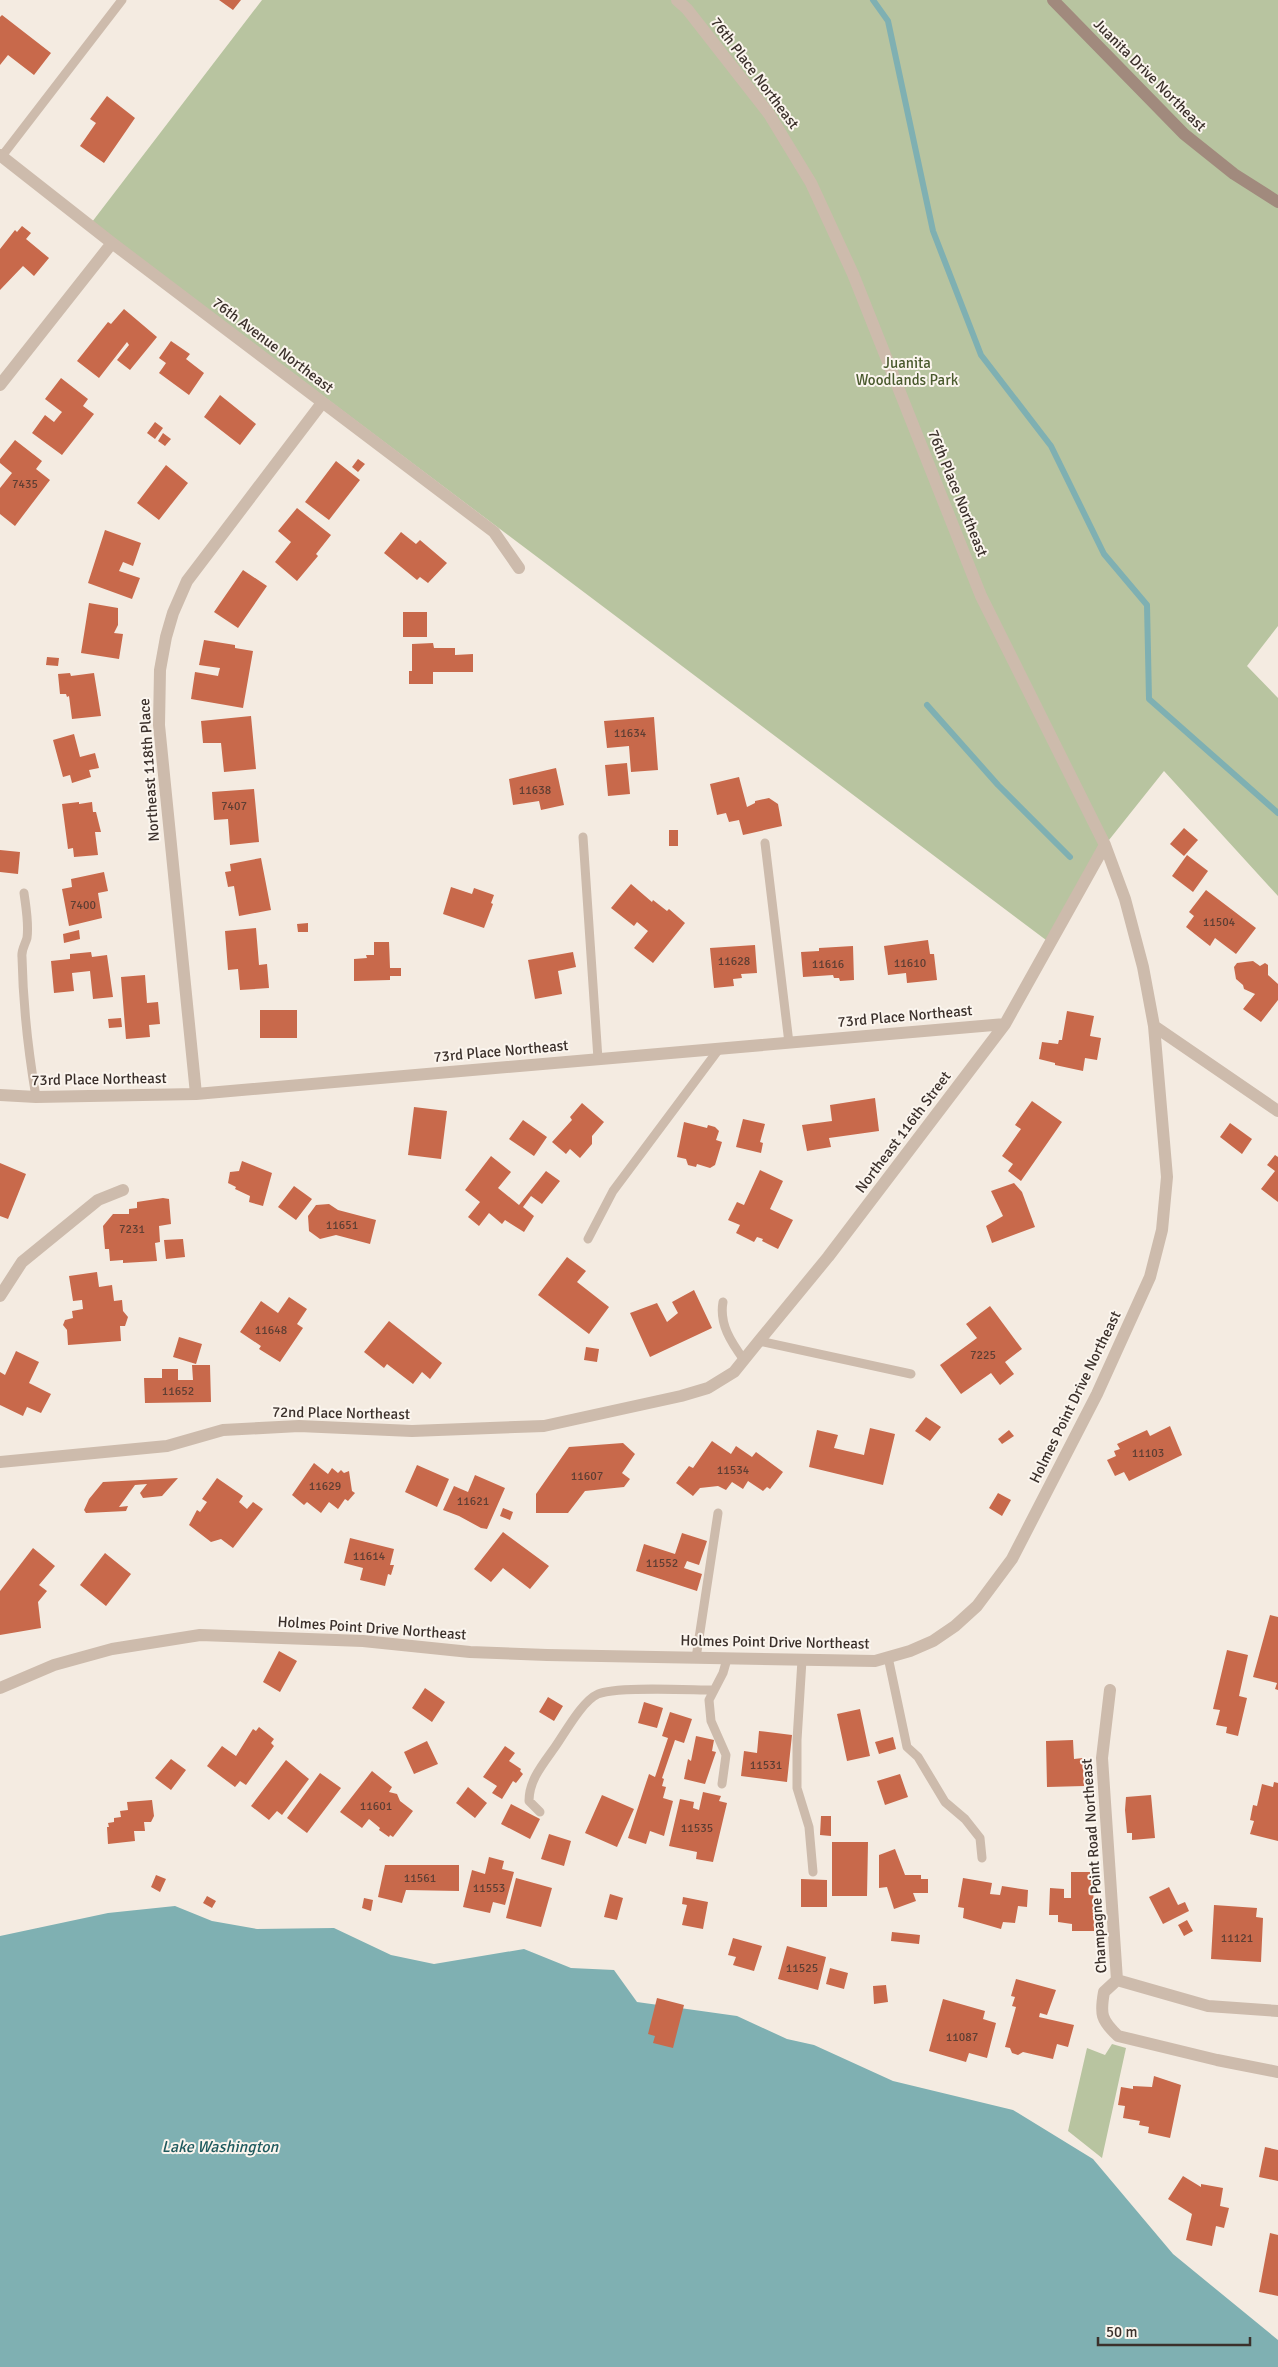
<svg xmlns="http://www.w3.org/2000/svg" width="1278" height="2367" viewBox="0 0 1278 2367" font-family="Signika,sans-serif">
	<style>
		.green { fill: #b8c4a0 }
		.water { fill: #7fb0b2 }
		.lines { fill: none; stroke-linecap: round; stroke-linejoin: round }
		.stream { stroke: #7fb0b2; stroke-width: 6 }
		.building { fill: #c8694b }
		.service { stroke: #cdbbac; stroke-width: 9 }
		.minor { stroke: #cdbbac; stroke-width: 12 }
		.secondary { stroke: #a18a7d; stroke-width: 12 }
		.labels { text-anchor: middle; stroke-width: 4; stroke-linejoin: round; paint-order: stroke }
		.number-label { font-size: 12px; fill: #5e3e33 }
		.street-label { font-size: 15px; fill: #3b302b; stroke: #fbf5ee }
		.park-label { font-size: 15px; fill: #4a5a2e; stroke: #fbf5ee }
		.water-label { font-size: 16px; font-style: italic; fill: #1f5a5e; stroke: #fbf5ee }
	</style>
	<rect width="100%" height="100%" fill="#f4ebe1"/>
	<path class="green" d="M262,0H1278V626L1247,666L1278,698V896L1164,771L1105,845L1050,943L92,222Z
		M1112,2044L1126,2048L1102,2158L1068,2131L1087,2048L1105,2055Z"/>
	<path class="water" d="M175,1906L212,1921L257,1929L334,1928L391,1955L434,1964L524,1949L571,1968L614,1970L637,2002L737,2016L787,2039L814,2045L893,2081L1013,2110L1093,2159L1173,2254L1278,2340V2367H0V1936L108,1913Z"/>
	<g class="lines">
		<path class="stream" d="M873,0L888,21L933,231L981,355L1051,446L1104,554L1147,605L1149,699L1278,813
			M927,705L998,785L1070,857"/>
	</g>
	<path class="building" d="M219,0H241L233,10Z
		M2,15L51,53L34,75L8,55L0,65V17Z
		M107,96L135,118L104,163L80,146L96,123L90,119Z
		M22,226L31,233L26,239L49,258L34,276L23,266L0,290V249L15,230L17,232Z
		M124,309L157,337L130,370L117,360L129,345L127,342L99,378L77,361L108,322L111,324Z
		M171,341L190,354L186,359L204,373L189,395L159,373L166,363L159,358Z
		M61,378L88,399L83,406L94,414L62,455L32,433L45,415L54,422L62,412L45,399Z
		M220,395L256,424L240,445L204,417Z
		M155,422L163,428L155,439L147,433Z
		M163,433L171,439L165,446L158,441Z
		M15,440L42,461L36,469L50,480L15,526L0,514V488L12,473L0,463V459Z
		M358,459L365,464L358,472L352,467Z
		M336,461L360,480L329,520L305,502Z
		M166,465L188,483L159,520L137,503Z
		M297,508L331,535L316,554L318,556L297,581L275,562L291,542L278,531Z
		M105,530L141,543L133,566L123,562L119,571L140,578L132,599L88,583Z
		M401,532L416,544L420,540L447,563L428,583L420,577L417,580L384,553Z
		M243,570L267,586L238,628L214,612Z
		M89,603L118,608V625L114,633L123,634L119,659L81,653Z
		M403,612H427V637H403Z
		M204,640L235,645V648L253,651L243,708L191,699L195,672L218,676L220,668L199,665Z
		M433,643L434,648H455V655L473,654V672H433V684H409V671H412V644Z
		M47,657L59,658L58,666L46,665Z
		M70,673L71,676L94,673L101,716L72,719L69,696L67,697L66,694H60L58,674Z
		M251,716L256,769L224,772L221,743H203L201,721Z
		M654,717L658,770L631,772L629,746L607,748L604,721Z
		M74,734L80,757L95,753L99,768L89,770L91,777L72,783L70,775L63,777L53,740Z
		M627,763L630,794L608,796L605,765Z
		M556,768L564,805L541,810L539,801L513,805L509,779Z
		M739,777L747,807L755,803V801L769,798L778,804L782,826L743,835L739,820L729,822L726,813L717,815L710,784Z
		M254,789L259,842L230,845L228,819L214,820L212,792Z
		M79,802V804L92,802L93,812H96L101,832H95L98,855L74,857L73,848L68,849L62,804Z
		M1184,828L1198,840L1184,856L1170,844Z
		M669,830H678V846H669Z
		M0,850L20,852L18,874L0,872Z
		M1187,855L1208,871L1193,892L1172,876Z
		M261,858L271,910L239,916L234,886L228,887L225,872L231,871L230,864Z
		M104,872L108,891L98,893L102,918L69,926L62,889L72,887L71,879Z
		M631,884L652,902L653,900L667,911L669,909L685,923L653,963L634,948L648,931L637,922L634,926L611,908Z
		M451,887L472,894L474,888L494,895L491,903L493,904L484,928L443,914Z
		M1206,890L1256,928L1236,954L1215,938L1210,946L1186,927L1194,916L1189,912Z
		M308,923V932H298L297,924Z
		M256,928L259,965L267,964L269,988L240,990L238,969L228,970L225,931Z
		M79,930L80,939L64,943L63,934Z
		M928,940L930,954H934L937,980L907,983L906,973L888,975L884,946Z
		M374,942H389L390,968H401V976H390V980L354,981V959L367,958L366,955H374Z
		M755,945L757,973L741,974L742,978L733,979L734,986L714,988L710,948Z
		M853,946L854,980L840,981L839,978H834L833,975L803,977L801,952L819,951V948Z
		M91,952L92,957L107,955L113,997L93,999L90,971L72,973L74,991L54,993L51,961L70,959V954Z
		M573,952L576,967L558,971L562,994L535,999L528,960Z
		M1253,961L1260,966L1265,963L1268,965V975L1278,984V1000L1261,1022L1243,1009L1255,994L1244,989L1243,985L1236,979L1234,967L1237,963Z
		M145,975L147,1003L158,1002L160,1024L149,1025L150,1037L126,1039L121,977Z
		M260,1010H297V1038H260Z
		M1067,1011L1094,1016L1090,1036L1101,1038L1097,1060L1085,1058L1083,1071L1055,1065V1063L1039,1059L1042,1042L1058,1044L1059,1040H1062Z
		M121,1018L122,1027L109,1028L108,1019Z
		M875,1098L879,1131L829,1138L831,1147L807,1151L802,1125L832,1121L830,1105Z
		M1032,1101L1062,1122L1021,1181L1008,1171L1013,1164L1002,1156L1021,1129L1015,1125Z
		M582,1103L604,1122L592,1136V1144L580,1158L570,1149L566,1154L552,1142L572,1120L570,1117Z
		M414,1107L447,1111L441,1159L408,1155Z
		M743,1119L765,1124L760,1142L763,1143L761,1153L736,1147Z
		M523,1120L547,1137L534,1156L509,1139Z
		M684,1122L707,1128L708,1125L715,1127L719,1131L716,1140L722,1142L715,1165L710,1168L697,1164L696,1167L688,1165L686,1159L677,1157Z
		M1230,1123L1252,1139L1242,1154L1220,1137Z
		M1275,1155L1278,1157V1202L1261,1189L1275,1171L1267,1165Z
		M491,1156L511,1172L498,1188L519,1205L546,1171L560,1181L542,1204L531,1196L523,1207L534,1216L524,1232L505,1220L502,1224L489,1213L479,1226L468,1217L480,1202L465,1190Z
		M242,1161L272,1173L263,1206L249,1202L250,1196L235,1189L236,1187L228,1183L230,1172L239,1171Z
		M0,1163L26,1174L8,1219L0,1216Z
		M760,1170L783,1181L770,1209L793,1220L778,1249L762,1241L763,1239L757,1237L754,1242L736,1233L740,1225L728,1220L737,1202L744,1205Z
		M1014,1183L1022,1192L1035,1227L992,1243L986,1226L1003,1216L991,1191Z
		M294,1186L312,1199L296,1220L278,1207Z
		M163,1198L169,1199L171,1224L159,1226L160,1242L155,1243L157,1261L123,1263V1260L110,1261L109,1249H105L103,1226L113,1214H129V1209L137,1208V1202Z
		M329,1204L338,1210L376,1220L370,1244L336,1235L320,1239L309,1231L308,1216L316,1205Z
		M183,1239L185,1257L166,1259L164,1240Z
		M567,1257L586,1271L577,1282L609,1307L589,1334L538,1295Z
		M97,1272L99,1287L112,1285L114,1301L122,1300L123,1311L128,1317L125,1326H120L121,1341L68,1345L67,1330L63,1325L65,1320L73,1318L72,1311L83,1309L82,1300L73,1301L69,1276Z
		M694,1290L712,1328L650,1357L630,1313L657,1303L667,1322L678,1313L672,1302Z
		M289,1297L307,1309L297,1324L303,1328L280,1362L259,1349L261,1346L240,1332L261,1301L278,1313Z
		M990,1306L1022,1349L1005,1362L1014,1374L1000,1385L991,1373L961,1394L940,1365L977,1338L966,1324Z
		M389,1321L442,1363L430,1379L422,1372L413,1384L387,1364L384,1368L364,1352Z
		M179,1337L202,1344L196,1364L173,1357Z
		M586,1347L599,1349L597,1362L584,1360Z
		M16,1351L39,1362L29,1383L51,1394L41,1413L27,1407L23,1416L0,1405V1372L5,1375Z
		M192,1365H210L211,1402L145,1403L144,1378H162V1369H178V1380H193Z
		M926,1417L941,1427L930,1441L915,1431Z
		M1170,1426L1182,1455L1129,1481L1124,1472L1115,1476L1107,1460L1116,1456L1114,1451L1120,1449L1117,1444L1147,1430L1150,1436Z
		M870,1428L895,1434L883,1485L809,1467L817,1430L838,1435L834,1448L864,1455Z
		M1009,1430L1014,1436L1002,1444L998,1439Z
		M712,1441L731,1454L736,1446L752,1457L756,1452L783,1472L770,1489L767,1487L763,1491L748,1481L743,1489L732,1482L726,1490L718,1486L700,1488L693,1496L676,1483L689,1466L693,1468Z
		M623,1443L635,1454L622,1473L630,1479L624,1487L585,1491L568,1513H536V1494L569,1447Z
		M314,1463L328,1474L332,1468L338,1473L341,1470L344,1473L349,1471L352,1491L355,1493L348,1501L345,1499L338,1509L329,1502L321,1513L307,1502L304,1505L292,1495Z
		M417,1465L449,1479L437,1507L405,1492Z
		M475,1475L505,1488L487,1529L481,1528L459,1516L443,1510L454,1486L468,1492Z
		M178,1478L162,1496L143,1498L140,1493L147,1484L135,1485L119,1507L128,1506L126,1511L86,1513L84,1510L89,1499L103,1482Z
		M217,1478L243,1496L239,1502L247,1509L253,1502L263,1509L233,1548L221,1539L211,1542L189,1525L197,1510L200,1512L207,1502L202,1499Z
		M998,1493L1011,1500L1002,1516L989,1508Z
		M503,1508L513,1512L510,1520L500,1516Z
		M503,1532L549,1566L530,1589L503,1568L491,1582L474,1569Z
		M682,1533L707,1541L699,1565L687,1561L684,1568L702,1574L697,1591L636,1571L644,1544L675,1554Z
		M350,1538L394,1549L390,1565H394L391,1575L388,1574L385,1586L360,1580L363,1568L344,1563Z
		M33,1548L55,1566L39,1585L47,1591L38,1602L41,1628L0,1635V1591Z
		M105,1553L131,1574L106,1606L80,1585Z
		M1270,1615L1278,1617V1690L1275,1689L1277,1683L1253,1677Z
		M1227,1650L1248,1655L1239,1696L1247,1698L1238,1736L1226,1733L1227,1727L1216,1725L1220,1710L1213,1709Z
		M279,1651L297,1661L280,1692L263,1682Z
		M425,1688L445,1702L432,1722L412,1708Z
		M548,1697L563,1706L554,1721L539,1712Z
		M644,1702L663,1708L657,1728L638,1723Z
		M860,1709L870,1756L847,1761L837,1714Z
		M670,1712L692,1719L684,1743L675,1740L662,1778L664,1779L662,1786L666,1787L663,1798L673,1801L664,1836L650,1831L646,1844L628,1838L649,1774L655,1777L668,1738L662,1736Z
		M259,1727L274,1739L271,1743L274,1746L246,1785L240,1781L235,1787L207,1766L222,1746L236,1756L253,1729L256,1731Z
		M759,1731L792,1735L787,1782L741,1776L744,1751L757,1753Z
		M696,1736L714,1740L712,1751L716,1752L705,1784L684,1779L688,1759L691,1761Z
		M893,1737L896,1749L879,1754L875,1742Z
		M1073,1740L1074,1759L1083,1758L1084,1786L1047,1787L1046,1741Z
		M427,1741L438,1764L414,1774L404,1752Z
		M505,1746L515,1753L509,1761L521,1769L520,1771L523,1774L516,1783L513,1781L502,1799L492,1793L497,1786L483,1777Z
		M171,1759L186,1770L171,1790L155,1778Z
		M286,1760L309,1779L282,1815L277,1811L269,1820L251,1806Z
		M372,1771L392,1787L389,1792L397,1794L400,1801L413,1811L393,1837L390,1835L389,1837L379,1830L380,1828L369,1819L362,1828L340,1812Z
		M320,1773L341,1788L307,1833L287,1818Z
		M900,1774L908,1797L885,1805L877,1781Z
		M1274,1782L1278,1783V1841L1250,1834L1254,1821L1250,1820L1253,1805L1257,1806L1262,1784L1273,1787Z
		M468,1787L487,1803L475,1818L456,1803Z
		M703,1792L721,1796L719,1801L727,1803L713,1862L696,1859L697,1852L669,1846L680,1799L694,1802L693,1808L699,1810Z
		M602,1795L634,1809L617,1847L585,1833Z
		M1151,1795L1155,1838L1132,1840V1833H1127L1125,1810L1126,1797Z
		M152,1800L154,1816L151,1822H144L145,1831H134L135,1841L108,1844L107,1827H109L108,1823L114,1822V1818L121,1817L120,1811L128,1810L127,1802Z
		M511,1804L540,1819L530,1839L501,1824Z
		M821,1816H831V1836L820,1835Z
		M549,1834L571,1841L564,1866L541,1859Z
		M832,1842H868L867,1896H832Z
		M895,1849L905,1875H921V1879H928V1893H913L916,1901L894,1909L887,1887L879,1888V1855Z
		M489,1857L504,1861L502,1869L514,1872L505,1905L493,1902L490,1913L463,1907L472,1870L485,1874Z
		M385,1865H459V1891L406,1890L402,1903L378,1897Z
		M1071,1872H1093L1094,1931H1072V1924L1058,1922V1915H1049L1050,1888L1064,1889V1898H1071Z
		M156,1875L166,1879L160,1892L151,1887Z
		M516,1878L552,1888L541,1927L506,1918Z
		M963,1878L992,1883L990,1894L1000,1895L1002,1886L1028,1890L1027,1907L1018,1906L1015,1923L1003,1922L1001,1929L963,1918L964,1908L958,1907Z
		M801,1879L827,1880V1907H801Z
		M1169,1887L1178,1905L1185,1902L1189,1911L1163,1924L1149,1897Z
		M610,1894L623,1898L617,1920L604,1917Z
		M207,1896L216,1901L212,1908L203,1903Z
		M683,1897L708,1902L703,1929L682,1925L687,1905L682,1904Z
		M364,1898L373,1900L371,1911L362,1908Z
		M1214,1905L1257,1908L1256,1917L1263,1918L1261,1962L1211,1959Z
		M1187,1920L1193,1931L1184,1936L1178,1925Z
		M892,1932L920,1935L919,1944L891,1941Z
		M733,1938L762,1946L754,1971L733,1965L736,1957L728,1955Z
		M787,1946L826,1957L818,1990L778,1979Z
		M830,1968L848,1973L844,1989L826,1984Z
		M1016,1979L1056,1990L1047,2015L1040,2013L1039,2017L1074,2025L1068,2047L1057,2044L1053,2059L1023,2052L1018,2055L1012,2053L1010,2048L1005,2047L1016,2007L1012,2006L1015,1997L1011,1996Z
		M886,1985L888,2002L874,2004L873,1986Z
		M657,1998L684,2005L673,2048L653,2043L655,2036L648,2034Z
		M943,1999L985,2011L983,2019L996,2023L987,2058L969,2053L966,2062L929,2051Z
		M1154,2076L1181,2085L1170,2138L1148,2133L1149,2127L1139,2125L1140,2121L1123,2118L1125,2106L1118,2105L1121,2087L1133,2089V2086L1152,2087Z
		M1265,2147L1278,2150V2181L1259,2177Z
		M1183,2176L1201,2187V2184L1223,2188L1220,2206L1229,2208L1224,2228L1216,2226L1212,2246L1186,2240L1192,2214L1168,2199Z
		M1270,2233L1278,2235V2296L1259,2292Z"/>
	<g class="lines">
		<path class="service" d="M2,156L122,0
			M583,837L598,1059
			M765,843L789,1043
			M24,893C26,908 29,923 27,938C25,945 21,950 22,957C23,1004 28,1050 36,1097
			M588,1239L613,1191L719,1049
			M723,1302C719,1324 731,1342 744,1360
			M759,1341L911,1374
			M888,1657L907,1747L918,1757L945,1802L965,1819L980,1838L982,1858
			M696,1658L718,1513
			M802,1660L797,1740V1788L809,1827L813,1872
			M722,1784L726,1755L711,1721L709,1700L723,1673L727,1659
			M540,1812L529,1801C529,1780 543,1764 555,1747C565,1733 582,1701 598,1694C615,1686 691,1690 713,1690"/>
		<path class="minor" d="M0,155L112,243L494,532L519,568
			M0,385L112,243
			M1154,1026L1278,1111
			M196,1094L159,725L160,670L166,637L173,613L187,581L322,403
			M0,1095L36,1097L196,1094L1005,1024
			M0,1296L22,1262L98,1200L123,1190
			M0,1462L167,1446L223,1430L299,1426L412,1431L544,1426L681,1396L708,1388L734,1372L759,1341L828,1257L1005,1024L1105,845
			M0,1688L54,1665L112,1649L200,1635L363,1641L470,1652L547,1655L875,1661L910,1651L933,1641L955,1626L977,1606L1012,1559L1097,1394L1150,1277L1162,1230L1167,1177L1154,1026L1143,967L1125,899L1105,845L981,596L853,274L811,183L769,114L687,9L677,0
			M1110,1690L1102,1758L1117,1980L1104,1992C1100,2014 1101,2020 1118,2036L1217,2060L1278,2072
			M1117,1980L1208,2006L1278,2011"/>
		<path class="secondary" d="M1053,0L1184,134L1234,174L1278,202"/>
	</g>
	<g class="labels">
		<g class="number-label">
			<text x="25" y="488">7435</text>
			<text x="630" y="737">11634</text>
			<text x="535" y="794">11638</text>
			<text x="234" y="810">7407</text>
			<text x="83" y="909">7400</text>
			<text x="1219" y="926">11504</text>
			<text x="734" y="965">11628</text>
			<text x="910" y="967">11610</text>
			<text x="828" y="968">11616</text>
			<text x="342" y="1229">11651</text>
			<text x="132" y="1233">7231</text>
			<text x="271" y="1334">11648</text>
			<text x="983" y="1359">7225</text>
			<text x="178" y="1395">11652</text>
			<text x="1148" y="1457">11103</text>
			<text x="733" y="1474">11534</text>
			<text x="587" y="1480">11607</text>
			<text x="325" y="1490">11629</text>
			<text x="473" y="1505">11621</text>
			<text x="369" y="1560">11614</text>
			<text x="662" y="1567">11552</text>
			<text x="766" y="1769">11531</text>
			<text x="376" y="1810">11601</text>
			<text x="697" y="1832">11535</text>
			<text x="420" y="1882">11561</text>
			<text x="489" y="1892">11553</text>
			<text x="1237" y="1942">11121</text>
			<text x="802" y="1972">11525</text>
			<text x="962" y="2041">11087</text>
		</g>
		<g class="street-label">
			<text transform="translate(755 73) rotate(53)" y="5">76th Place Northeast</text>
			<text transform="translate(1150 75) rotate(45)" y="5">Juanita Drive Northeast</text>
			<text transform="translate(273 345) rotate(37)" y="5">76th Avenue Northeast</text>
			<text transform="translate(958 493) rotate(68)" y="5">76th Place Northeast</text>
			<text transform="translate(149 770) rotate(-94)" y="5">Northeast 118th Place</text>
			<text transform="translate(905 1016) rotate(-5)" y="5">73rd Place Northeast</text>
			<text transform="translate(501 1051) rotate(-5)" y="5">73rd Place Northeast</text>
			<text transform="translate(99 1079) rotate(-1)" y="5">73rd Place Northeast</text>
			<text transform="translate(903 1132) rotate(-53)" y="5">Northeast 116th Street</text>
			<text transform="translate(1075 1397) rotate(-64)" y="5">Holmes Point Drive Northeast</text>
			<text transform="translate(341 1413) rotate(1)" y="5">72nd Place Northeast</text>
			<text transform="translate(372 1628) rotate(4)" y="5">Holmes Point Drive Northeast</text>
			<text transform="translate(775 1642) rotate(1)" y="5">Holmes Point Drive Northeast</text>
			<text transform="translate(1094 1866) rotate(-94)" y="5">Champagne Point Road Northeast</text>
		</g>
		<g class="park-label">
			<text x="907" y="368">Juanita<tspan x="907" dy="17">Woodlands Park</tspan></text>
		</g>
		<g class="water-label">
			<text x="220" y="2152">Lake Washington</text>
		</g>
	</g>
	<path d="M1098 2337v8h152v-8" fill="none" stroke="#3b302b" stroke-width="2.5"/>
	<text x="1106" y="2337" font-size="15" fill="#3b302b" stroke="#fbf5ee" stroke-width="4" paint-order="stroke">50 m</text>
</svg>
